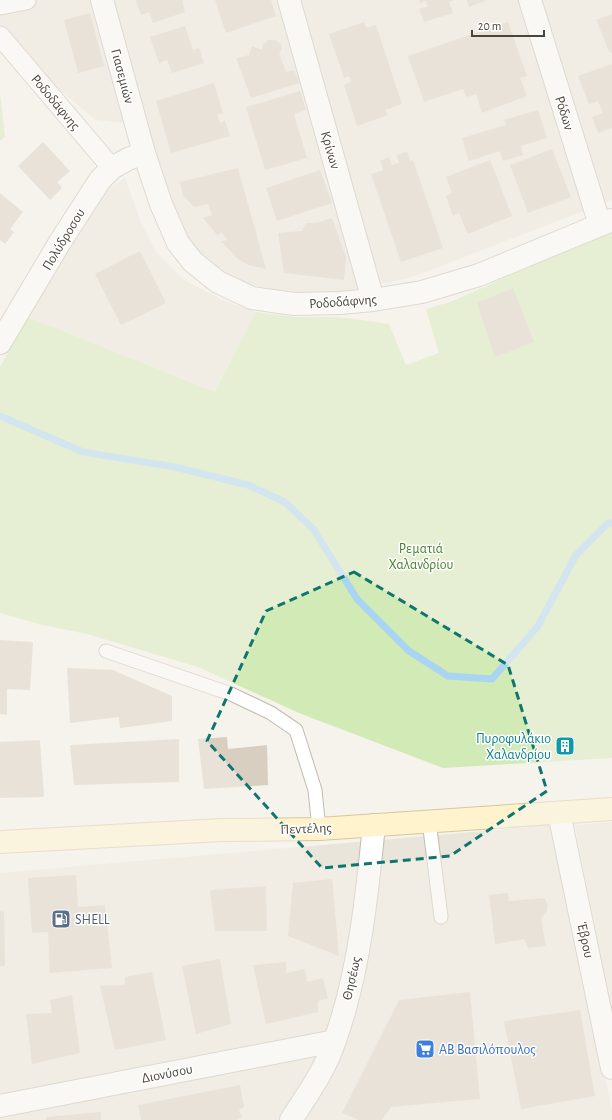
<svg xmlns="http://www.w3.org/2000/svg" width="612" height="1120" viewBox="0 0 612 1120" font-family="'Alegreya Sans',sans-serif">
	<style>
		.residential { fill: #eae5da }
		.green { fill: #d2eab5 }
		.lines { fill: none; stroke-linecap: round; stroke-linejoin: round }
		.stream { stroke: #a9d4f2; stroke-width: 7 }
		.building { fill: #d8cfc1 }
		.service-casing { stroke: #c2bbae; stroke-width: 15 }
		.pedestrian-casing { stroke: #c2bbae; stroke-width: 21 }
		.minor-casing { stroke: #c2bbae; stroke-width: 24 }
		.tertiary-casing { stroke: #c2bbae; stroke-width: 24 }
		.secondary-casing { stroke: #d6c79b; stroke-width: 24 }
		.service { stroke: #fff; stroke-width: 13 }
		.pedestrian { stroke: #fff; stroke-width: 19 }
		.minor { stroke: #fff; stroke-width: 22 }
		.tertiary { stroke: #fff; stroke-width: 22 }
		.secondary { stroke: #fff3cd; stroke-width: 22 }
		.marked { fill: none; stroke: #0f766e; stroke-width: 3; stroke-dasharray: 8 5; stroke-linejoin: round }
		.labels { text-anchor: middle; stroke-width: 3; stroke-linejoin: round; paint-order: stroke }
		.street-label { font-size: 14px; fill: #4b4439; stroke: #fff }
		.park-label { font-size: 14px; fill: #4a7f2a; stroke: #fff }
		.culture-label { font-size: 14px; fill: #0d838f; stroke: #fff; text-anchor: end }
		.service-label { font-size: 14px; fill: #4e5e75; stroke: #fff; text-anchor: start }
		.shop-label { font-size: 14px; fill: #366cbe; stroke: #fff; text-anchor: start }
	</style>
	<rect width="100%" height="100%" fill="#f6f3ec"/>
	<path class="residential" d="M0,0H612V200L415,276L343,294L277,291L229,278L194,248L170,207L146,125L96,120L0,40Z
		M125,178L141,223L157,253L184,280L222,300L256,312L215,392L28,317L90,208L108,189Z
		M612,822V1013L575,825Z
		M553,825L612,1110V1120H0V873Z"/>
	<path class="green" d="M0,92L5,137L0,141Z
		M612,230V758L443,768L299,713L198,667L87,634L43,625L0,613V367L28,317L215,392L256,312L294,317H338L389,324L406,365L439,353L426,309L453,301Z"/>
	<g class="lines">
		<path class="stream" d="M0,416L83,452L175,467L248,485L285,502L314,530L357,599L409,651L448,676L492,679L538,626L576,555L608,523H612"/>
	</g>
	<path class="building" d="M136,0H184L182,1L185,12L153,23L149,12L141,15Z
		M215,0H271L276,16L226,33Z
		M419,0H454L449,2L453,13L424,22L419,9L428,6L426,1L420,3Z
		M467,0H487L469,7Z
		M90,13L104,66L78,73L64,20Z
		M612,14V52L610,53L596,20Z
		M364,22L366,28L376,25L402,104L385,110L388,115L357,126L344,85L351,82L349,76L344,78L329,34Z
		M508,22L527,76L520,78L527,96L482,113L476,94L466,97L463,89L424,102L408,56Z
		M185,26L193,50L199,48L204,63L172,73L167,60L159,63L150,37Z
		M268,40H275L280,43L282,49L279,53L286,72L294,70L300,83L251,98L236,58L249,55L252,46L262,50L263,45Z
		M612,64V128L598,133L592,117L603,113L598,101L589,104L578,76Z
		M214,83L223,113L217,115L220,123L225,121L230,136L171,153L156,101Z
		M300,91L306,110L294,114L307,158L265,170L246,107Z
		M538,110L547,138L521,146L523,155L503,161L500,151L469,161L462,138L506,125L504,120Z
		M43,142L70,171L57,182L62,188L50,200L18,166Z
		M552,149L571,197L528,213L510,165Z
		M407,152L410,161L413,160L443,248L401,262L371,174L383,170L380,161L389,157L392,165L399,163L396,155Z
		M490,160L512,216L468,234L459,213L453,216L446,196L452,193L446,177Z
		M238,168L266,269L249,265L238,259L221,241L228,240L222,233L217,235L203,218L212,215L208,204L194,207L183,195L180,182Z
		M320,170L332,203L277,221L266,188Z
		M0,193L23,212L10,229L14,232L5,244L0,240Z
		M332,218L346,257L344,280L284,273L278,233L302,231L306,223H316Z
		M140,251L166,303L121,325L95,274Z
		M513,288L534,342L495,357L477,303Z
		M0,640L33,642L30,690L7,689V715L0,714Z
		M67,668L113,670L172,696V721L120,728L119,717L70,723Z
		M227,737L228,749L267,745L268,785L204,789L198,739Z
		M179,739V782L74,785L70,745Z
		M40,740L44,797L0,798V742Z
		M570,740L571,751H560L559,741Z
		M76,875L78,907L105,905L112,968L50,973L48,932L32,933L28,878Z
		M332,879L339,956L288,936L293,883Z
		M266,886L267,931H215L210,890Z
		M508,893L509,901L544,898L548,905L547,911L541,918L546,946L528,948L524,939L495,944L489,895Z
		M0,911L4,912L5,966H0Z
		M220,959L231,1024L196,1034L182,966Z
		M286,962V973L305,969L307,982L323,978L328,998L318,1001V1012L266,1024L253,965Z
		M152,972L166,1040L115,1050L100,986L125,985V977Z
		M470,992L480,1099L391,1107L382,1120H359L342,1113L399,1000Z
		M72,995L80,1053L32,1064L26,1014L52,1013L50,1000Z
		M580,1010L595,1096L521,1109L504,1021Z
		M240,1085L244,1107L239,1110L242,1117L236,1120H141L138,1105Z
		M101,1112V1120H46V1117Z"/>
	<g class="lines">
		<defs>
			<path id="service" d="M106,651L231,694L271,713L296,730L315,790L319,829
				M429,821L441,917"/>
			<path id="pedestrian" d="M0,5L26,0
				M0,36L112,168"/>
			<path id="minor" d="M289,0L373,300
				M530,0L600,225
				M144,153L161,204L178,243L193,262L218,282L252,298L294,304L340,303L373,300L422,292L479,275L612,220
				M559,813L612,1068"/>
			<path id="tertiary" d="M0,343L60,242L100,180L112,168L128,159L144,153L102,0
				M0,1106L335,1041
				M291,1120C307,1095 326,1069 335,1040C359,973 367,896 374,825"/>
			<path id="secondary" d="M0,842L222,830L319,829L612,809"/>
		</defs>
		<use href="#service" class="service-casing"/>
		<use href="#pedestrian" class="pedestrian-casing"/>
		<use href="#minor" class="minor-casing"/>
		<use href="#tertiary" class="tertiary-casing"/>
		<use href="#secondary" class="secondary-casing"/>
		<use href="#service" class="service"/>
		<use href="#pedestrian" class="pedestrian"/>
		<use href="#minor" class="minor"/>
		<use href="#tertiary" class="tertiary"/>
		<use href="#secondary" class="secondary"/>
	</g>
	<path d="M0 0H612V1120H0ZM354,572L508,665L547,791L450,856L322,868L207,741L266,611Z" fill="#f6f3ec" fill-opacity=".55" fill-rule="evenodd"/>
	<path class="marked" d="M354,572L508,665L547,791L450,856L322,868L207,741L266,611Z"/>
	<defs>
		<symbol id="building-square" viewBox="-11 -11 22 22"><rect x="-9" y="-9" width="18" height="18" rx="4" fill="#0f9aa8" stroke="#fff"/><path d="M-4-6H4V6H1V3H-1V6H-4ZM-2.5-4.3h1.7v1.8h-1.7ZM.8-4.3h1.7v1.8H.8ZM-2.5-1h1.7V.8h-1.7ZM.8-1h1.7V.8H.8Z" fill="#fff"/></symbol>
		<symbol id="fuel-square" viewBox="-11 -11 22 22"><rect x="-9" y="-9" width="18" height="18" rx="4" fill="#5c6f8a" stroke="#fff"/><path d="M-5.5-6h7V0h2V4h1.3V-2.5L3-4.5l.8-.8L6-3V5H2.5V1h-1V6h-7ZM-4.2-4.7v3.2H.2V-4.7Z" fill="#fff"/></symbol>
		<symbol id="supermarket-square" viewBox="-11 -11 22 22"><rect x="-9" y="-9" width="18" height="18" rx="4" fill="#3f7fe0" stroke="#fff"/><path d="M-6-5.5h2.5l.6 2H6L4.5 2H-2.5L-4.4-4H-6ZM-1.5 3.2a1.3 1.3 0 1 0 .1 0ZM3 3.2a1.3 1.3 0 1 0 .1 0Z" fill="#fff"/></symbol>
	</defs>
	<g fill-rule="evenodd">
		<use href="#building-square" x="554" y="735" width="22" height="22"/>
		<use href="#fuel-square" x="50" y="908" width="22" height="22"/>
		<use href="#supermarket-square" x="414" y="1038" width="22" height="22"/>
	</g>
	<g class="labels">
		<g class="street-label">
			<text transform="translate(123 76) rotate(75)" y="5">Γιασεμιών</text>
			<text transform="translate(56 102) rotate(50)" y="5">Ροδοδάφνης</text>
			<text transform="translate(565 113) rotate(73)" y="5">Ρόδων</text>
			<text transform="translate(331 150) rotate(74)" y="5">Κρίνων</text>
			<text transform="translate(63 239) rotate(-59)" y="5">Πολύδροσου</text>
			<text transform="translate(343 301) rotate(-4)" y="5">Ροδοδάφνης</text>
			<text transform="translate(306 828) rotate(-2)" y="5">Πεντέλης</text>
			<text transform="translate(586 940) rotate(78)" y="5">Έβρου</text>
			<text transform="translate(351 978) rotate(-77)" y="5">Θησέως</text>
			<text transform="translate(167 1073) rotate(-11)" y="5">Διονύσου</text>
		</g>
		<g class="park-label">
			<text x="421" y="553">Ρεματιά<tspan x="421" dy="16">Χαλανδρίου</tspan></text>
		</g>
		<g class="culture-label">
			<text x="551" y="743">Πυροφυλάκιο<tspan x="551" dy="16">Χαλανδρίου</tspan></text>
		</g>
		<g class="service-label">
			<text x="75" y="924">SHELL</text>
		</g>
		<g class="shop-label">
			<text x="439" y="1054">ΑΒ Βασιλόπουλος</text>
		</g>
	</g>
	<path d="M472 30v6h72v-6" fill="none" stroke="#4b4439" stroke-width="2"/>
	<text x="478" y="30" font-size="12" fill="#4b4439" stroke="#ffffff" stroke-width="3" paint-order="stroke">20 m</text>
</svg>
